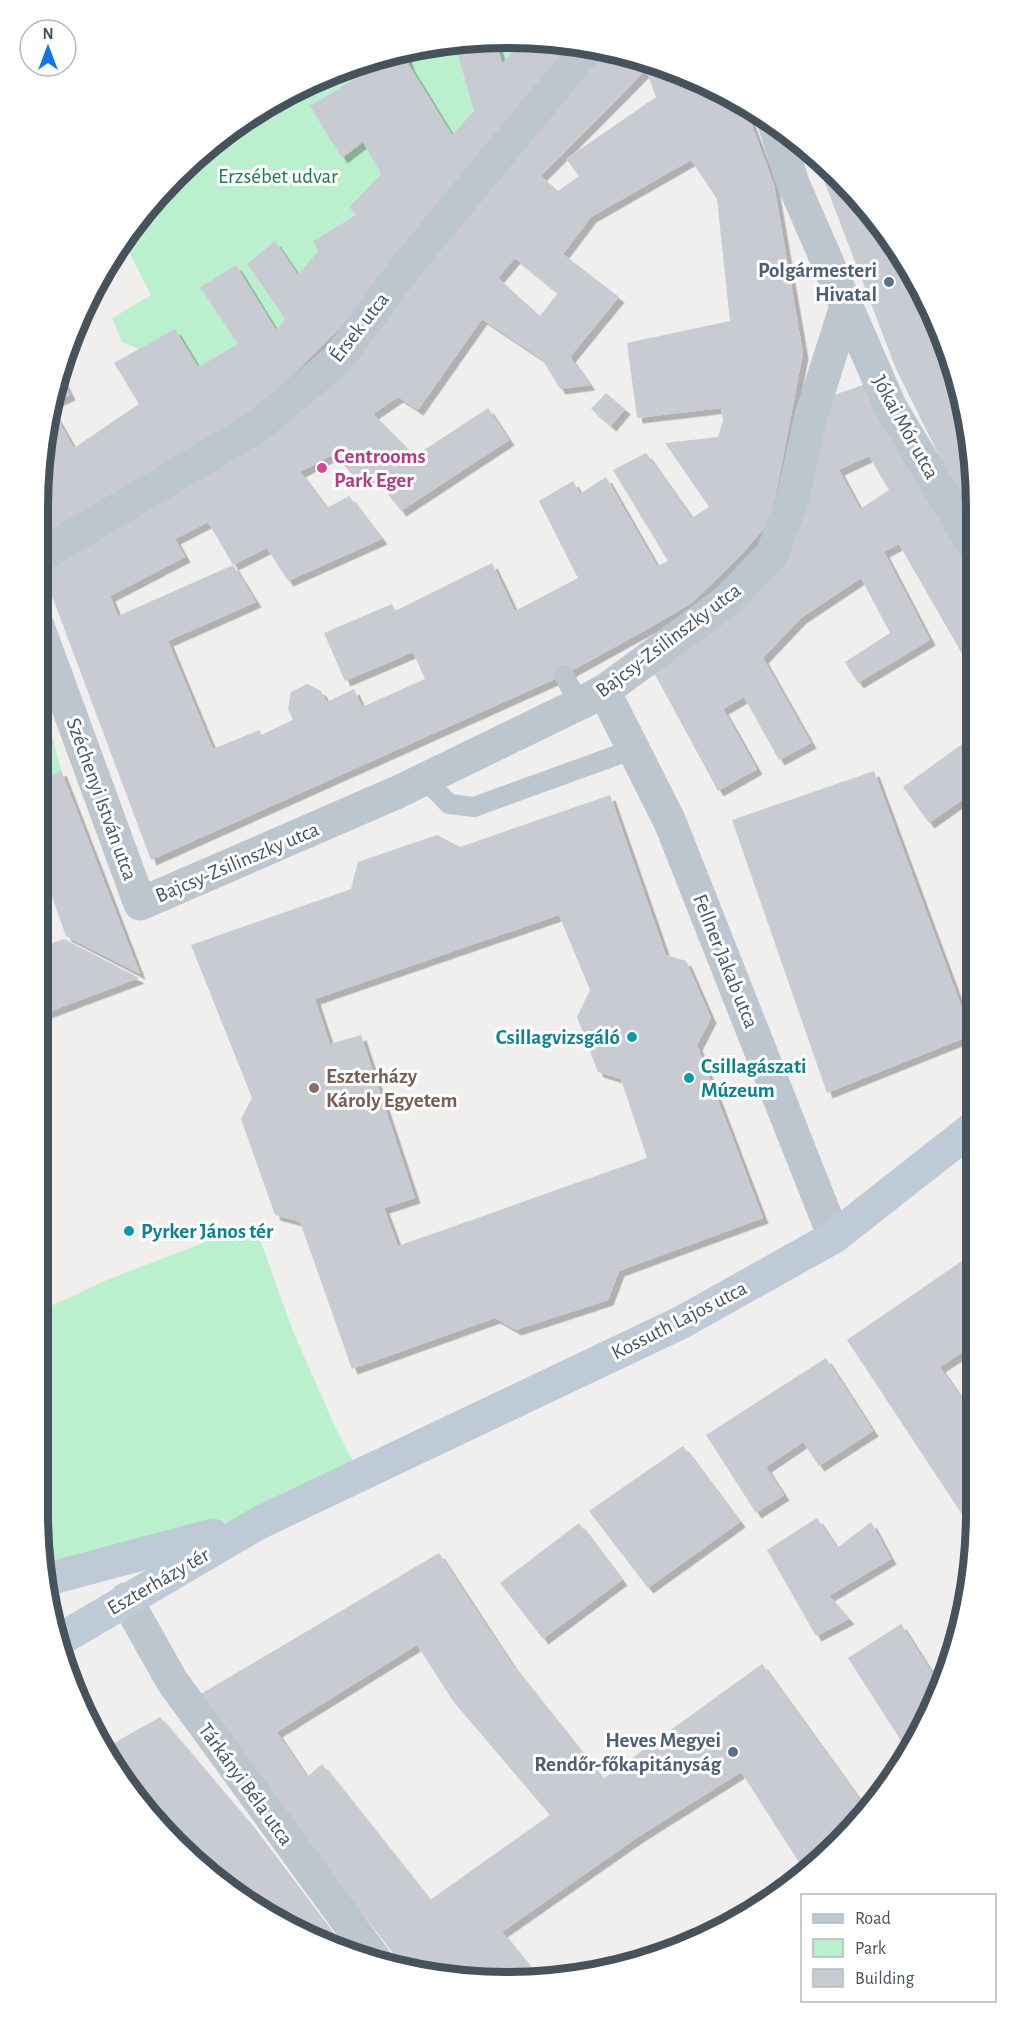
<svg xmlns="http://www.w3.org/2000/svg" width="1014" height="2020" viewBox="0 0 1014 2020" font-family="'Alegreya Sans',sans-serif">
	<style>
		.green { fill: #bbf0ce }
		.building { fill: #c8cbd1; fill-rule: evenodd; filter: url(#shadow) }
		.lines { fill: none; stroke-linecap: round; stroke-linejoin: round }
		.lane { stroke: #bcc6ce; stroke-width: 20 }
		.street { stroke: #bcc6ce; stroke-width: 33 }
		.secondary { stroke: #becad6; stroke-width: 33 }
		.service-dot { fill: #5c6f8a; stroke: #fff; stroke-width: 2 }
		.hotel-dot { fill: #d1479c; stroke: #fff; stroke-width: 2 }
		.culture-dot { fill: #0f9aa8; stroke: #fff; stroke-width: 2 }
		.education-dot { fill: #8d6e63; stroke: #fff; stroke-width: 2 }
		.labels { text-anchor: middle; stroke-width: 6; stroke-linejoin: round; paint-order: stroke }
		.park-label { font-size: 21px; fill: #148047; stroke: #fff }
		.service-label { font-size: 21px; font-weight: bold; fill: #4e5e75; stroke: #fff; text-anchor: end }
		.street-label { font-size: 21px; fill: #46525c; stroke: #fff }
		.hotel-label { font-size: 21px; font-weight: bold; fill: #b23c85; stroke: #fff; text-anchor: start }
		.culture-label { font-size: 21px; font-weight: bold; fill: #0d838f; stroke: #fff; text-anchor: start }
		.education-label { font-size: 21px; font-weight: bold; fill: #785e54; stroke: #fff; text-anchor: start }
		.rim { fill: none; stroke: #46525c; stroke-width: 8 }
	</style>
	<defs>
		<filter id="shadow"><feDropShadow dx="5.5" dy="5.5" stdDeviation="0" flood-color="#0004"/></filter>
	</defs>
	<rect width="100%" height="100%" fill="#f1eeee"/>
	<path class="green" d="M526,39L502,63L496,40Z
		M463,41L455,45L474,111L452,135L409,65L405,51L445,42Z
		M361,61L365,73L342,158L363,142L381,174L349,207L356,215L313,241L318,251L298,275L275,241L247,264L285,319L276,330L236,265L200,287L238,344L198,367L175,329L141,350L122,342L112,318L151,295L125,244L118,247L134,221L197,154L272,101Z
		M38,681L61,770L38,784Z
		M254,1223L293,1331L337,1431L360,1474L259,1523L48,1579L38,1513V1312L107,1280Z"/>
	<path class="building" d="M537,38L578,45L344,324L256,411L38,538V477L50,406L74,448L139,404L114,363L175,329L198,367L238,344L200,287L236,265L276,330L285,319L247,264L275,241L298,275L318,251L313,241L356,215L349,207L381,174L363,142L342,158L310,106L365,73L361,61L405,51L409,65L452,135L474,111L455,45L463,41L496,40L502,63L526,39Z
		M601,49L628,53L714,86L744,104L774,185L803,353L771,520L742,554L693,602L651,627L564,675L151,860L43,572L220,462L419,277ZM646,70L656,97L566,159L579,176L558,191L541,176ZM691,160L717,199L730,321L627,343L637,418L721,408L723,420L718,437L665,443L709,507L692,518L646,453L613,470L668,561L657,566L606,477L580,494L573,481L539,501L578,578L515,611L492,563L395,611L392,604L324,633L345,681L413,652L425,679L362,707L354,689L327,702L321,691L307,684L291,692L288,709L293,720L261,735L260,730L213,749L168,641L256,602L233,565L267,548L288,581L382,539L349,496L327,508L300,472L334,454L359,482L375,477L401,511L509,440L488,408L415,456L373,414L398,397L418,410L482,319L542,359L560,389L590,385L570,357L619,297L563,254L591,217ZM515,258L558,293L540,316L498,278ZM208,522L233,565L118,616L110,596L185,557L175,539Z
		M815,157L880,221L941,328L946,348L907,363L946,348L973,446V524L896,369Z
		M59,372L70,395L50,404L53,386Z
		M869,383L973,561V673L899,544L884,552L930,640L858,683L845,662L890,633L861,578L801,618L763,658L811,743L779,760L744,697L723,709L757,769L718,791L651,667L737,612L831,396ZM869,456L889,490L860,509L839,470Z
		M606,393L625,409L611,426L591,409Z
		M973,736V792L929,823L903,787Z
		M61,770L140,974L66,936L38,858V784Z
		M874,771L972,1035L827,1093L732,820Z
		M610,795L666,955L686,961L711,1018L697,1045L763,1218L619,1271L608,1300L516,1330L495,1318L352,1369L300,1222L275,1215L241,1119L252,1098L191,945L351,889L358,862L437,835L460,847ZM559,915L590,990L577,1017L598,1072L621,1079L647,1158L398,1246L384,1208L415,1198L361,1035L330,1044L315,999Z
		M64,939L139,978L38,1016V948Z
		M975,1252V1344L940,1367L975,1418V1534L847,1340Z
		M826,1358L873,1431L819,1466L803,1442L766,1467L784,1495L756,1513L706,1435Z
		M683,1446L740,1522L648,1588L589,1511Z
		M817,1518L837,1548L871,1522L891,1559L829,1596L849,1619L816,1636L767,1550Z
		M579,1523L622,1580L543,1639L500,1583Z
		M439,1553L511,1663L603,1779L762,1664L866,1808L839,1845L804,1870L741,1772L638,1837L502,1932L539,1978L407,1971L194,1698ZM417,1645L453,1701L550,1815L430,1900L322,1764L307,1777L277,1732Z
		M901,1624L941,1687L928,1720L907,1750L848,1658Z
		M160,1717L246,1819L332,1933L320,1943L246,1904L231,1889L205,1855L200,1860L146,1810L140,1799H135L107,1747Z"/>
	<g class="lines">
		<path class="lane" d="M564,675L579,704
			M425,779L449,804L474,807L634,749"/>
		<path class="street" d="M774,123L793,183L891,408L973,544
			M38,557L258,426L338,359L405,268L588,47
			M38,626L140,904L398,792L579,704L604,691L727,601L772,554L793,498L810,419L846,306
			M604,691L670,822L834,1237
			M126,1599L172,1681L377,1962"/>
		<path class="secondary" d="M48,1579L213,1535
			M59,1640L259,1523L682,1322L834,1237L974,1127"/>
	</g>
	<g class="service-dot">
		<circle cx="889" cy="282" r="6"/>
		<circle cx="733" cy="1752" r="6"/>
	</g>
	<circle class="hotel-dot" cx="322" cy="468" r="6"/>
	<g class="culture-dot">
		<circle cx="632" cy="1037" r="6"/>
		<circle cx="689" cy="1078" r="6"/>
		<circle cx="129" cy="1231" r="6"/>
	</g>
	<circle class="education-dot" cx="314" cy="1088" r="6"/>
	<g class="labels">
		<g class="park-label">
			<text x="278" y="183">Erzsébet udvar</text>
		</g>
		<g class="service-label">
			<text x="877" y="277">Polgármesteri<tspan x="877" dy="24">Hivatal</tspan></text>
			<text x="721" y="1747">Heves Megyei<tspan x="721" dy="24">Rendőr-főkapitányság</tspan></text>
		</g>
		<g class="street-label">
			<text transform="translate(359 327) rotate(-52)" y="7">Érsek utca</text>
			<text transform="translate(906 427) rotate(61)" y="7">Jókai Mór utca</text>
			<text transform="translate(668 640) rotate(-37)" y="7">Bajcsy-Zsilinszky utca</text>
			<text transform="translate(102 799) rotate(70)" y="7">Széchenyi István utca</text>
			<text transform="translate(237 862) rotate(-23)" y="7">Bajcsy-Zsilinszky utca</text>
			<text transform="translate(726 961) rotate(68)" y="7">Fellner Jakab utca</text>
			<text transform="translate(679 1320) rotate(-27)" y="7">Kossuth Lajos utca</text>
			<text transform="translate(158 1581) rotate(-30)" y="7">Eszterházy tér</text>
			<text transform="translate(246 1784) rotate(54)" y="7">Tárkányi Béla utca</text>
		</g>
		<g class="hotel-label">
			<text x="334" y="463">Centrooms<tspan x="334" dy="24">Park Eger</tspan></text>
		</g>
		<g class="culture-label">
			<text x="620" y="1044" text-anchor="end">Csillagvizsgáló</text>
			<text x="701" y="1073">Csillagászati<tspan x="701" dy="24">Múzeum</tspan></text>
			<text x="141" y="1238">Pyrker János tér</text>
		</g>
		<g class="education-label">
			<text x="326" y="1083">Eszterházy<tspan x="326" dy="24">Károly Egyetem</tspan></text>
		</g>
	</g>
	<path d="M0 0H1014V2020H0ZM507 48H507A459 459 0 0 1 966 507V1513A459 459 0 0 1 507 1972H507A459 459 0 0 1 48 1513V507A459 459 0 0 1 507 48Z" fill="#fff" fill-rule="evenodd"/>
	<path class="rim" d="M507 48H507A459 459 0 0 1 966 507V1513A459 459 0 0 1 507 1972H507A459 459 0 0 1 48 1513V507A459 459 0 0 1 507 48Z"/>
	<rect x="801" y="1894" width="195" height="108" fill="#ffffff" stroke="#b5babe" stroke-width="1.5"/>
	<rect x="813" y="1914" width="30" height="9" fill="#becad6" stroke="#b5babe" stroke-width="1.5"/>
	<text x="855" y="1924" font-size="18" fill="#46525c">Road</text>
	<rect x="813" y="1939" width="30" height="18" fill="#bbf0ce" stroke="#b5babe" stroke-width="1.5"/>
	<text x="855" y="1954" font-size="18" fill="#46525c">Park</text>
	<rect x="813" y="1969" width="30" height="18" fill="#c8cbd1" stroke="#b5babe" stroke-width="1.5"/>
	<text x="855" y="1984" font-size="18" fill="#46525c">Building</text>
	<g transform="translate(48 48)"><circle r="28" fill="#ffffff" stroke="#b5babe" stroke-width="1.5"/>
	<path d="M0-4.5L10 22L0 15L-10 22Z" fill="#1375e6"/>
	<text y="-9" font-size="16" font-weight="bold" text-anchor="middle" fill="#46525c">N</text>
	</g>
</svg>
